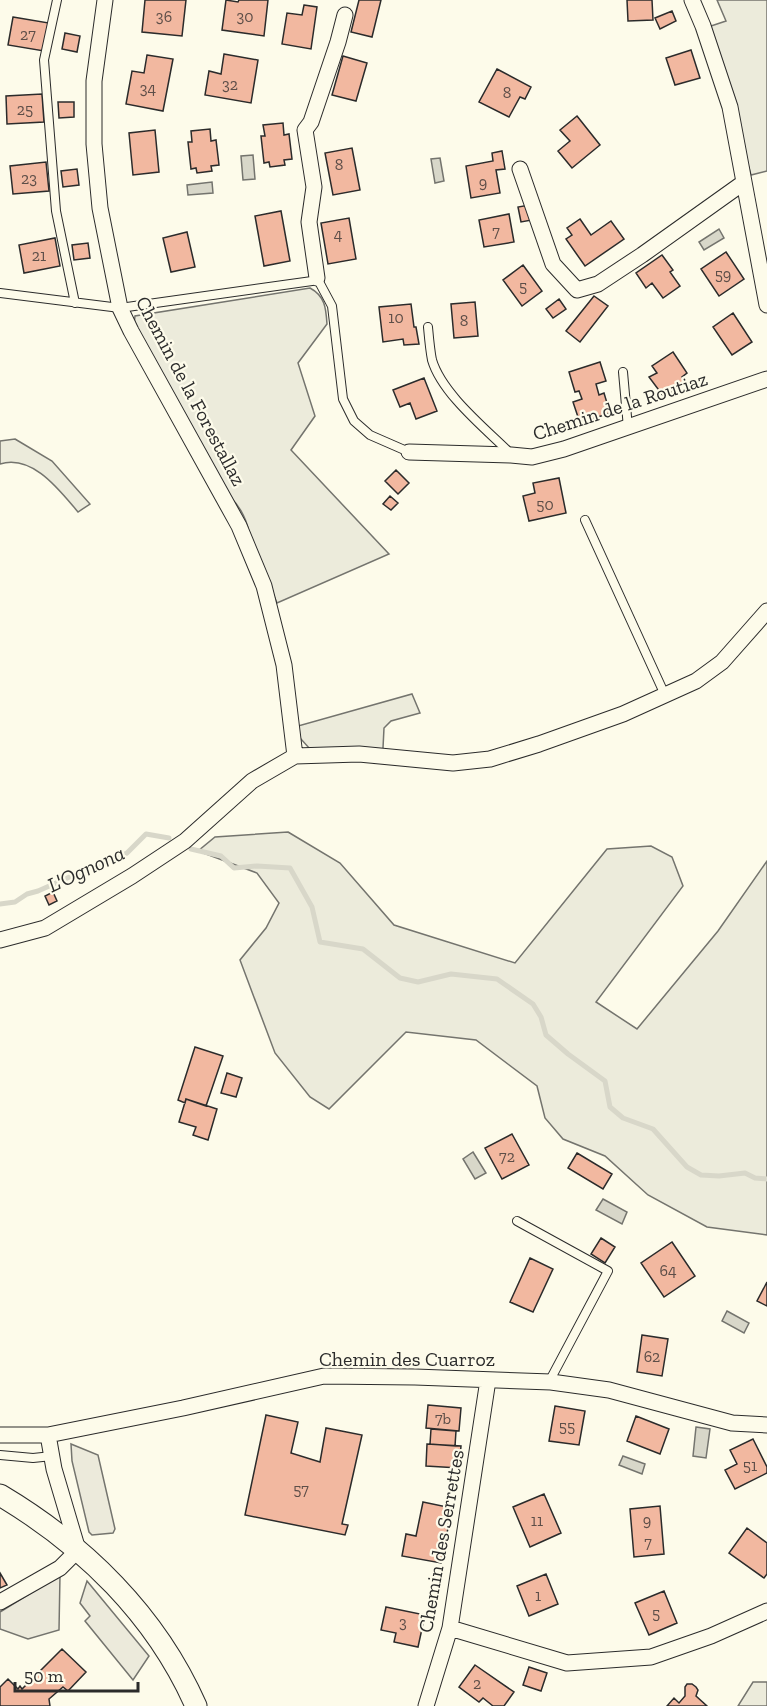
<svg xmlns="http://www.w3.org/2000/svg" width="767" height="1706" viewBox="0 0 767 1706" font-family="'Zilla Slab',serif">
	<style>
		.green { fill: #ecebdb; stroke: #74746e; stroke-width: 1.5 }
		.parking { fill: #eceadb; stroke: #74746e; stroke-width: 1.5 }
		.water { fill: #d8d7c9; stroke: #74746e; stroke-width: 1.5 }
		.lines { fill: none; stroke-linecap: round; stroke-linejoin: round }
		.stream { stroke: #d8d7c9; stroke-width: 5 }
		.building { fill: #f2b8a0; stroke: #2b2b2b; stroke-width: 1.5 }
		.lane-casing { stroke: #2b2b2b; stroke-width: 10 }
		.street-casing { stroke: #2b2b2b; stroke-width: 17 }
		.secondary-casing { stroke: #2b2b2b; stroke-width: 23 }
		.lane { stroke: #fdfbea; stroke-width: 8 }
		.street { stroke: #fdfbea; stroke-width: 15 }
		.secondary { stroke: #fdfbea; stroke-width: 21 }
		.labels { text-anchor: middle; stroke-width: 4.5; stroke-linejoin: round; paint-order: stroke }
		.number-label { font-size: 16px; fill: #5d4e48 }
		.street-label { font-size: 20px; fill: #2b2b2b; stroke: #fdfbea }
		.water-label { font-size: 21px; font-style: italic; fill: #2b2b2b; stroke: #fdfbea }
	</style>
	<rect width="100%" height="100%" fill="#fdfbea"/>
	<path class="green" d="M717,0H767V171L751,175L708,27L726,21Z
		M310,288C325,296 326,308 327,324L298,363L315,416L291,450L389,554L277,603L249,536C249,523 240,506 230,497L134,325L135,316Z
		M15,439L52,461L90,504L78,512C60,491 33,454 0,464V441Z
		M412,694L420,713L391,721L384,728L383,748L380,752L310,749L300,738L298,726Z
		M288,832L340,863L394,925L515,963L607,849L651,846L672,857L683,886L596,1002L637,1029L718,931L767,861V1235L707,1227L648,1195L605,1156L563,1139L545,1118L537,1086L476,1040L406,1032L329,1109L310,1097L275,1053L240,960L266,928L279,903L257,873L198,851L215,837Z
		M753,1682H767V1706H738Z"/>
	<path class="parking" d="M71,1444L98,1455L115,1529L113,1533L92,1535L89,1532L72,1461Z
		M60,1575L59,1630L28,1639L0,1629V1612Z
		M87,1581L149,1656L133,1680L85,1621L90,1616L80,1603Z"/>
	<path class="water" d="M253,155L255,179L243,180L241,156Z
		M440,158L444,181L435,183L431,159Z
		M212,182L213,193L188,195L187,185Z
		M719,229L724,238L704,250L699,242Z
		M473,1152L486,1173L475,1179L463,1159Z
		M603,1199L627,1212L622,1224L596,1210Z
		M727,1311L749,1323L744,1333L722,1321Z
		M696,1427L710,1429L706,1458L693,1456Z
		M623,1456L645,1464L642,1474L619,1465Z"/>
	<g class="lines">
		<path class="stream" d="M191,849L221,856L234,868L257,866L290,868L312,907L320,942L363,949L400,978L418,982L451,974L497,979L533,1004L541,1017L546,1035L568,1054L605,1081L610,1107L623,1118L653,1129L687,1167L701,1175L719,1176L745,1173L755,1178L767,1179
			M0,904L15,902L27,894L38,891L74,875L98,868L127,853L146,834L169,838"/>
	</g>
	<path class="building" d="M145,0H186L182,36L142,32Z
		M226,0L238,2L239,0H268L264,36L222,30Z
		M359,0H381L372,37L351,32Z
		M627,0H652L653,20L628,21Z
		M304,5L317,7L311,49L282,44L287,13L302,15Z
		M672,11L676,21L660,29L655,18Z
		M13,17L49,23L44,51L8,45Z
		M65,33L80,36L77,52L62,49Z
		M691,50L700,78L675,85L666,58Z
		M224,54L258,60L251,103L205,95L209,71L221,74Z
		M147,55L173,59L163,111L126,104L132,71L144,73Z
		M343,56L367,63L356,101L332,95Z
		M497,69L531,87L525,99L520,97L509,117L479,102Z
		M42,94L44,122L7,124L6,96Z
		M58,102H74V117L59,118Z
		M577,116L600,145L572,168L558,151L570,141L560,130Z
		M283,123L284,135L289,134L292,159L284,160L285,165L270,167L269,162L264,163L261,136H265L263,125Z
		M210,129L211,141L216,140L219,165L211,166L212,171L197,173L196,168L191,169L188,142H192L191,131Z
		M155,130L159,172L133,175L129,133Z
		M352,148L360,190L333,195L325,153Z
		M502,151L505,169L496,170L500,193L471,198L466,166L493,161L492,153Z
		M46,162L49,191L13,194L10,166Z
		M77,169L79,185L63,187L61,171Z
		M529,205L532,220L521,222L518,207Z
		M281,211L290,261L264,266L255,216Z
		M509,214L514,242L484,247L479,220Z
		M349,218L356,259L328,264L321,223Z
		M580,219L591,235L611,221L624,239L585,266L566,239L572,235L567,228Z
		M187,232L195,267L171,272L163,238Z
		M55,238L60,266L24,273L19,245Z
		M88,243L90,258L74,260L72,245Z
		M726,252L744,279L719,296L701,269Z
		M662,255L673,270L670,272L680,286L663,298L652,283L646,288L636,273Z
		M523,265L542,291L522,306L503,280Z
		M594,296L608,306L580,342L566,331Z
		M559,299L566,309L553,318L546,309Z
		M475,302L478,336L454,338L451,304Z
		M411,304L414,327H416L419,344L404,345L403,339L383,342L379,307Z
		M733,313L752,342L732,355L713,327Z
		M673,352L687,373L682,377L685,382L664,397L649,377L657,373L652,366Z
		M600,362L606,381L596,384L599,395L604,393L610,413L580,423L573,402L582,399L579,391L575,392L569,372Z
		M424,378L437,411L416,419L410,403L400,407L393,390Z
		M396,470L409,483L398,494L385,481Z
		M559,478L566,513L529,521L523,496L535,493L533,483Z
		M390,496L398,503L391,510L383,504Z
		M53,892L57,901L49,905L45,896Z
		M195,1047L223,1056L206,1106L186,1099L185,1103L178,1100Z
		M227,1073L242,1078L236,1097L221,1093Z
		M186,1099L217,1109L208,1140L193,1135L196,1127L179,1122Z
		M512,1134L529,1165L502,1179L485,1148Z
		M577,1153L612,1174L603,1189L568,1168Z
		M601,1238L615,1247L605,1263L591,1254Z
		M672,1242L695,1276L664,1297L641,1263Z
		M530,1258L553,1269L533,1312L510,1302Z
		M767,1282V1306L757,1301Z
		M642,1335L668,1339L662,1376L637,1372Z
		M428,1405L461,1408L459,1431L426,1428Z
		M555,1406L585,1411L579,1445L549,1441Z
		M266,1415L298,1422L291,1453L320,1462L326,1428L362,1435L342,1524L348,1525L345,1535L245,1515Z
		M636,1416L669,1429L660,1454L627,1441Z
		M431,1429L456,1431L455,1446L430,1444Z
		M753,1439L767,1467V1473L735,1489L725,1470L737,1464L730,1450Z
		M427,1444L461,1446L459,1468L426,1466Z
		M544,1494L561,1533L530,1547L513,1507Z
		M423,1502L452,1508L441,1563L402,1556L406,1534L416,1536Z
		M660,1506L664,1554L634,1557L630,1509Z
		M747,1528L767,1543V1574L764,1578L729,1553Z
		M0,1573L7,1585L0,1588Z
		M546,1574L558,1604L529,1616L517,1586Z
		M664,1591L677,1623L649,1635L635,1603Z
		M386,1607L425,1615L418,1647L394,1642L396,1633L381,1630Z
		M62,1649L86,1672L68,1691L63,1687L49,1699L50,1706H0V1687L8,1679L18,1689L20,1686L22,1689Z
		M475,1665L514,1692L504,1706H493L483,1698L479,1702L459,1687Z
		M529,1667L547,1673L541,1691L523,1685Z
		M687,1684H692L696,1687L698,1690L696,1696L707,1706H667L674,1698L679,1703L685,1696V1687Z"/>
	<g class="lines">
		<defs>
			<path id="lane" d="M57,0L44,60L56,211L75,303
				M0,293L120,308L312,281L317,278L332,306L343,399L354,421L370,435L409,452
				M428,327C429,338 430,350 432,360C442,394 486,429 510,453
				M623,372L628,428
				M585,520L665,695
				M517,1221L608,1271L549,1382
				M0,1455L33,1458L52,1456"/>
			<path id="street" d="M105,0L94,81V144L100,208L120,308L131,331L239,526L264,586L284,665L295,756
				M692,0L703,26L730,107L767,305
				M520,169L553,264L577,290L598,284L642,255L743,183
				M317,278L309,222L314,187L305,130L311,122L338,42L345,15
				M409,452L511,455L532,457L564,449L767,379
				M0,940L45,928L132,876L185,841L252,781L295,756L359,754L453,763L490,759L539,744L623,714L696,681L722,662L767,611
				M0,1435H48L183,1408L324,1376L415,1377L551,1382L609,1390L732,1423L767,1425
				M0,1602L60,1568L78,1550L54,1469L48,1435
				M450,1628L567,1663L651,1657L711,1636L767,1611
				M426,1706L450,1628L488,1380"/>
			<path id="secondary" d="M0,1495C84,1545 156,1615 196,1706"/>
		</defs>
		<use href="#lane" class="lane-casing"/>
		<use href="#street" class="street-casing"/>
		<use href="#secondary" class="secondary-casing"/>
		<use href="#lane" class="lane"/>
		<use href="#street" class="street"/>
		<use href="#secondary" class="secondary"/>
	</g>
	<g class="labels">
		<g class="number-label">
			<text x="164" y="22">36</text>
			<text x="245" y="22">30</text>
			<text x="28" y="40">27</text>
			<text x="230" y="90">32</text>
			<text x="148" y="94">34</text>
			<text x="507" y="98">8</text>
			<text x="25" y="115">25</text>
			<text x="339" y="170">8</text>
			<text x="29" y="184">23</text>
			<text x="483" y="188">9</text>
			<text x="496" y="237">7</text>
			<text x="338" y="240">4</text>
			<text x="39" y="261">21</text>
			<text x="723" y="280">59</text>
			<text x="523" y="292">5</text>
			<text x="396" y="323">10</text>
			<text x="464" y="326">8</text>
			<text x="545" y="510">50</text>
			<text x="507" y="1162">72</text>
			<text x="668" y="1276">64</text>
			<text x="652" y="1362">62</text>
			<text x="443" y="1424">7b</text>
			<text x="567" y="1432">55</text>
			<text x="750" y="1471">51</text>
			<text x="301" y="1495">57</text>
			<text x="537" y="1526">11</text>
			<text x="647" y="1526">9</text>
			<text x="648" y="1548">7</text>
			<text x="538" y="1601">1</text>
			<text x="656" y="1619">5</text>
			<text x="403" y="1628">3</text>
			<text x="477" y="1689">2</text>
		</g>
		<g class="street-label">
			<text transform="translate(191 391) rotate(62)" y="7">Chemin de la Forestallaz</text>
			<text transform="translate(620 406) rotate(-18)" y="7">Chemin de la Routiaz</text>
			<text x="407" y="1366">Chemin des Cuarroz</text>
			<text transform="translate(441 1541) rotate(-80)" y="7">Chemin des Serrettes</text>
		</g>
		<g class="water-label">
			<text transform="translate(86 869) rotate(-25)" y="7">L'Ognona</text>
		</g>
	</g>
	<path d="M15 1682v9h123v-9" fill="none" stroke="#2b2b2b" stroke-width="3"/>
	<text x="24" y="1682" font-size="18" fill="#2b2b2b" stroke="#fdfbea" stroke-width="4.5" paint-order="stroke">50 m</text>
</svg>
